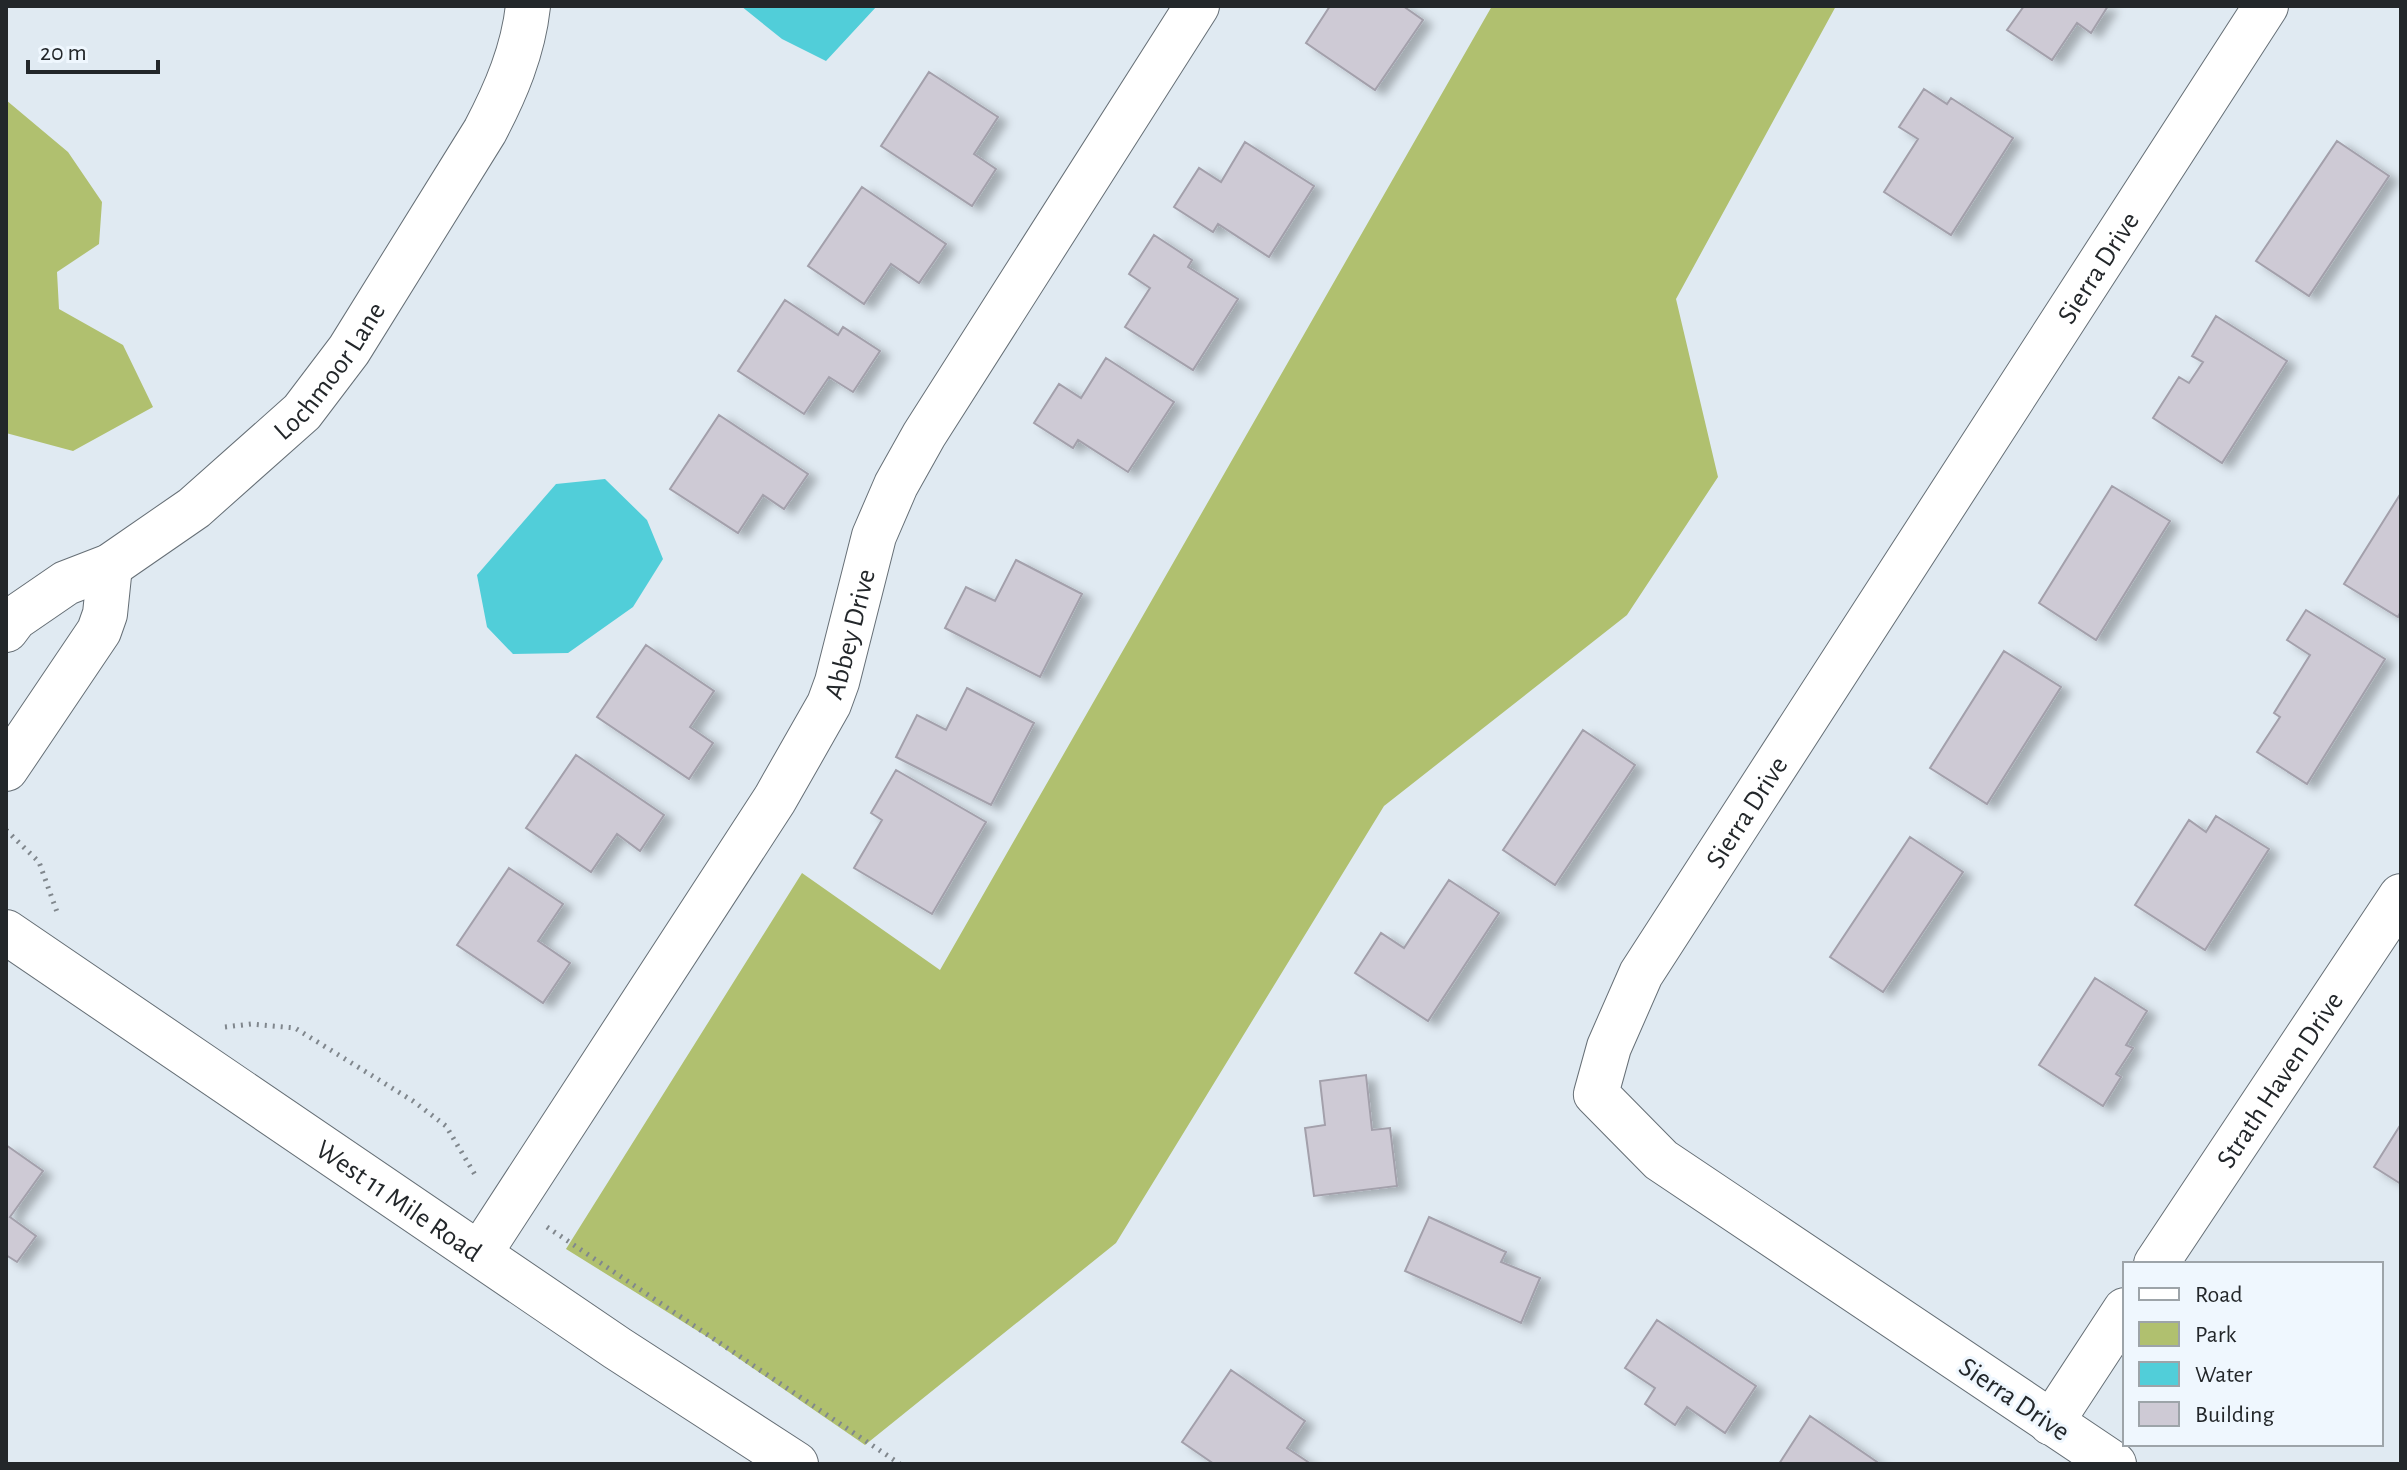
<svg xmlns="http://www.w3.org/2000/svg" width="2407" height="1470" viewBox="0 0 2407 1470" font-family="'Alegreya Sans',sans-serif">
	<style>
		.green { fill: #b0c06f }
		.water { fill: #51ced9 }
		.building { fill: #cecad5; stroke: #a3a0ab; stroke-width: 2; filter: url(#shadow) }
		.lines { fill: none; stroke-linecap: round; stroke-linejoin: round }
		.street-casing { stroke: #666f76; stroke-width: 46 }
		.secondary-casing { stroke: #666f76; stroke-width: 46 }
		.path { stroke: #80878d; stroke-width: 5; stroke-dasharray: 2 6; stroke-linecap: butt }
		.street { stroke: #fff; stroke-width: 44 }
		.secondary { stroke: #fff; stroke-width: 44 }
		.labels { text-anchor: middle; stroke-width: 6; stroke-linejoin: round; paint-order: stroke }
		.street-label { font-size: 28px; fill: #23272a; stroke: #eff7fe }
	</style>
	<defs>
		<filter id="shadow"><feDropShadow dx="9" dy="5" stdDeviation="4" flood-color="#0004"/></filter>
	</defs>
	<rect width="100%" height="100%" fill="#e0eaf2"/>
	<path class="green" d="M1492,6H1836L1676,299L1718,477L1627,615L1384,806L1116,1243L865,1445L709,1338L566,1249L802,873L940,970Z
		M6,100L68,152L102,202L99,244L57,272L59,309L123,345L153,407L73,451L6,433Z"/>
	<path class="water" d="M741,6H877L826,61L782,39Z
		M605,479L647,520L663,559L633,607L568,653L513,654L487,627L477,575L556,484Z"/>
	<path class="building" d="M1330,6H1403L1423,20L1375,90L1306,43Z
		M2024,6H2108L2091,33L2077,23L2052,60L2007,30Z
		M929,72L998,117L974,154L996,169L972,206L881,146Z
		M1924,89L1947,104L1951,98L2013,138L1951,235L1884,192L1918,139L1899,127Z
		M2337,141L2389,176L2309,296L2256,261Z
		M1245,142L1314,186L1269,257L1218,224L1213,232L1174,207L1199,168L1221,182Z
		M862,187L946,244L919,283L891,264L864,304L808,266Z
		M1154,235L1192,260L1188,267L1238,299L1193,370L1125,327L1150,288L1129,274Z
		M785,300L838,335L843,327L880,351L853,392L829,377L804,414L738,371Z
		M2216,316L2287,361L2222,463L2153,418L2179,377L2189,383L2203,362L2192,356Z
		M1106,358L1174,402L1128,472L1078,440L1073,448L1034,423L1059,384L1081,398Z
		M719,415L808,474L784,509L763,495L738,533L670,489Z
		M2112,486L2170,521L2096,640L2039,603Z
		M2401,493V611L2398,617L2344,584Z
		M1016,560L1082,594L1040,677L945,628L966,587L995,601Z
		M2306,610L2385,659L2307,784L2257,752L2280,717L2274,713L2310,655L2287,640Z
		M646,645L714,691L690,727L713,743L689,779L597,717Z
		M2004,651L2061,687L1987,804L1930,768Z
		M967,688L1034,723L991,805L896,757L917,715L946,730Z
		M1583,730L1635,765L1555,885L1503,850Z
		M576,755L664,815L640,851L617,834L591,872L526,828Z
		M896,770L986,822L932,914L854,868L882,820L871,813Z
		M2216,816L2269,849L2205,950L2135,905L2189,820L2206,832Z
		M1910,837L1963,872L1883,992L1830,957Z
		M509,868L563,904L538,941L570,963L543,1003L457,945Z
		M1449,880L1499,913L1428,1021L1355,973L1381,933L1404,948Z
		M2095,978L2147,1011L2126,1045L2133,1048L2116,1074L2121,1077L2103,1106L2039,1065Z
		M1366,1075L1372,1130L1390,1128L1397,1186L1314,1196L1305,1128L1325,1125L1320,1081Z
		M2401,1124V1184L2374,1167Z
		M6,1145L43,1171L10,1217L36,1236L17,1262L6,1255Z
		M1429,1217L1506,1252L1501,1262L1540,1278L1521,1323L1405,1271Z
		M1657,1320L1756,1386L1725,1433L1687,1407L1675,1425L1645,1404L1655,1388L1625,1368Z
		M1231,1370L1305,1421L1287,1448L1311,1464H1214L1182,1442Z
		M1810,1416L1880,1464H1779Z"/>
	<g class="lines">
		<defs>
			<g id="street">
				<path id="s1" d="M6,630L15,618L66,583L110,566L194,508L302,412L349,350L485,131C506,91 523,51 528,6"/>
				<path d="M6,769L99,631L105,614L110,566"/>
				<path id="s2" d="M480,1253L775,799L829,704L837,682L874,536L896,485L924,435L1197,6"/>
				<path id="s3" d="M2156,1264L2401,896"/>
				<path d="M2051,1423L2125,1310"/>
				<path id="s4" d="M2114,1464L1661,1160L1596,1094L1609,1047L1641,974L2266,6"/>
			</g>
			<g id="secondary">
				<path id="s5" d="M6,932L617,1348L796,1464"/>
			</g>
		</defs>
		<use href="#street" class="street-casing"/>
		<use href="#secondary" class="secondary-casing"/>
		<path class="path" d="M6,830L39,862L57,912
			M225,1027L251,1024L295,1028L413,1101L446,1126L477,1178
			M547,1227L900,1464"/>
		<use href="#street" class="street"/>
		<use href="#secondary" class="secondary"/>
	</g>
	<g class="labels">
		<g class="street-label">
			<text dy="10" stroke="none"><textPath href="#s4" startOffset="1608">Sierra Drive</textPath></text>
			<text dy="10" stroke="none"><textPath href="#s1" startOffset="420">Lochmoor Lane</textPath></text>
			<text dy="10" stroke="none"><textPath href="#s2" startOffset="724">Abbey Drive</textPath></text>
			<text dy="10" stroke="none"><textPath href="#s4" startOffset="960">Sierra Drive</textPath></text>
			<text dy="10" stroke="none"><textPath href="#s3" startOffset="222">Strath Haven Drive</textPath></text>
			<text dy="10" stroke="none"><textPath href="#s5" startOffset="476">West 11 Mile Road</textPath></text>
			<text transform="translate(2015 1398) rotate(34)" y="10">Sierra Drive</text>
		</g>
	</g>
	<rect width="2407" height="1470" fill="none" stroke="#23272a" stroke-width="16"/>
	<rect x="2123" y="1262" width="260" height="184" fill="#eff7fe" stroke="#9da4a9" stroke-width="2"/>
	<rect x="2139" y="1288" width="40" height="12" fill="#ffffff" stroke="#9da4a9" stroke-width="2"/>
	<text x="2195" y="1302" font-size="24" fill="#23272a">Road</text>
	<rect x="2139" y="1322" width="40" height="24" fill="#b0c06f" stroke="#9da4a9" stroke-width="2"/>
	<text x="2195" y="1342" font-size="24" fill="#23272a">Park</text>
	<rect x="2139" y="1362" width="40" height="24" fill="#51ced9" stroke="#9da4a9" stroke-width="2"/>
	<text x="2195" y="1382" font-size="24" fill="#23272a">Water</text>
	<rect x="2139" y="1402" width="40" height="24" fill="#cecad5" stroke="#9da4a9" stroke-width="2"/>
	<text x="2195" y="1422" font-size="24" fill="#23272a">Building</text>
	<path d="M28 60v12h130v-12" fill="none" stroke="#23272a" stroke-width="4"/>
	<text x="40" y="60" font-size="24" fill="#23272a" stroke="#eff7fe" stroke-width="6" paint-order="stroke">20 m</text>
</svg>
